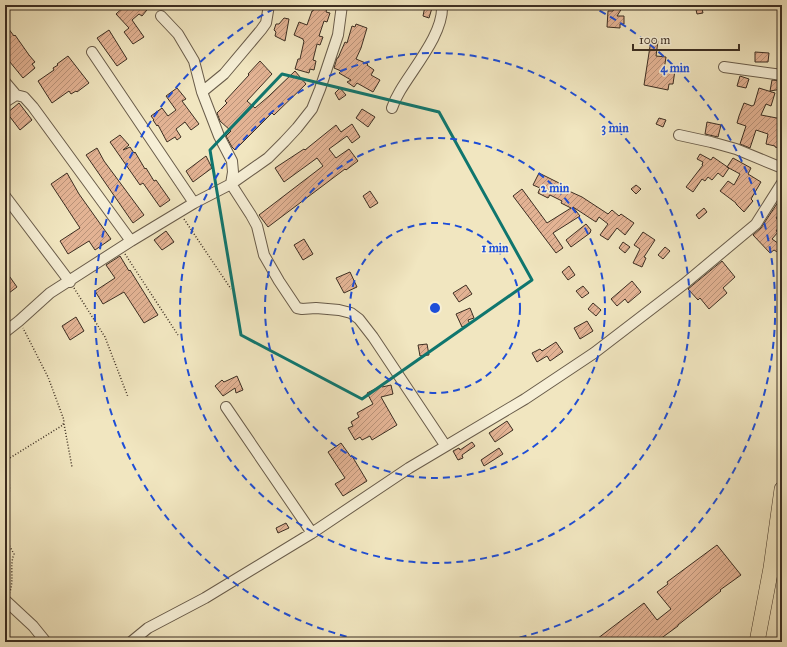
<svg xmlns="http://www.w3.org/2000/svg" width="787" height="647" viewBox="0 0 787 647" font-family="'IM FELL Great Primer',serif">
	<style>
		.building { fill: url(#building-hatch); stroke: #3c2e22 }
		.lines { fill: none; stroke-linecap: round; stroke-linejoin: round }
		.minor-casing { stroke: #695c4a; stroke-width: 12 }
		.highway-casing { stroke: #3c2e22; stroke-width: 16 }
		.path { stroke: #3c2e22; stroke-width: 1.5; stroke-dasharray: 1 2; stroke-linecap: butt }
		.minor { stroke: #f6efd6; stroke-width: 10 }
		.highway { stroke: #f1e6c0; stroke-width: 15 }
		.marked { fill: none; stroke: #0f766e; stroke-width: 3; stroke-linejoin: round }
		.ring { fill: none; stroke: #1d4ed8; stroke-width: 2; stroke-dasharray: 7 5 }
		.centre { fill: #1d4ed8; stroke: #f6efd6; stroke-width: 2 }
		.ring-label { font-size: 12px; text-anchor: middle; font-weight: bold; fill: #1d4ed8; stroke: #f6efd6; stroke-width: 3; stroke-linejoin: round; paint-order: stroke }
	</style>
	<defs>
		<pattern id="building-hatch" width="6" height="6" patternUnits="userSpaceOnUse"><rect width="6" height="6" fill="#e3b394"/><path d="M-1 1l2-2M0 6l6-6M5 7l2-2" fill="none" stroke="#b99278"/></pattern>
	</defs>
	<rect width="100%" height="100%" fill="#f1e6c0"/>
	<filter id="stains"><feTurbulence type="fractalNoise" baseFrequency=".005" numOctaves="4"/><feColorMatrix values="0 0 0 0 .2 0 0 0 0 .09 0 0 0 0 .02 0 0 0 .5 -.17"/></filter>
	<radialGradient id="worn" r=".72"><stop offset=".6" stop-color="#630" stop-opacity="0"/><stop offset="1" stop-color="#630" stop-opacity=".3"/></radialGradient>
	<path class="building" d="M126,5H151L142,16L139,14L132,20L144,37L133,44L124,32L129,28L116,14Z
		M315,5H328L326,12L330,13L327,22L324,21L319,36L323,37L320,45L317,44L313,60L316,61L314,70L310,69L309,73L295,69L298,59H300L304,41L303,40V39L294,35L299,22L307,25L312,11H313Z
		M616,5H624L617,16H624V24H620V28L607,27L608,11H613Z
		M695,5H701L703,13L697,14Z
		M425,6L432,8L429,18L423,16Z
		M284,18L289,19L285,41L275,36L276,32L274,30L276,24H279Z
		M5,24L14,36L15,35L29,55L35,62L32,64L35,68L23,78L5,56Z
		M356,24L367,28L361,48L356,59L368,64L367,65L374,70L371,75L380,80L373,92L357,83L354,87L347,82L351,80L339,73L341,71L334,68L337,58H338L345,42L347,43L352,26L355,27Z
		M109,30L127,59L117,66L97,38Z
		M651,40L658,41L656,56L666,57L664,70H675L673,84H669L668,90L644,85Z
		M755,52L769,53L768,62H755Z
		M68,56L89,83L77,92L76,91L71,94L69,91L52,103L38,81L54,70L53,68L58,65L57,64Z
		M260,61L272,74L247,101L255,108L269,96L295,71L306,84L274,115L272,113L235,150L232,147L226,136L231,131L220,121L217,113L227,103L225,101L249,75L248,74Z
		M740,76L749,79L746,88L737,86Z
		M772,80L782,81V89L770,91Z
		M177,88L186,99L182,101L199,124L191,130L185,122L176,129L181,137L177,140L175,137L167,142L158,125L157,126L153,120H154L151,116L162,108L168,116L176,110L166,96Z
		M340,88L346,95L339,100L335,93Z
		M759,88L775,93L771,106L766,104L761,115L782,119V128L780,138L782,139V149L775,147V146L766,144L768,134L756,130L750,148L740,144L746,126L737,123L739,116L744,103L752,106L754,105Z
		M19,103L32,120L20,130L7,113Z
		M362,109L375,117L368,127L356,118Z
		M659,118L666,120L663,127L656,124Z
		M707,122L721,125L718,137L705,134Z
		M352,124L360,137L352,143L347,136L329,149L336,158L349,149L358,161L346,170L345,169L268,227L259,215L323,166L317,158L284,182L275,168L304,149L305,150L336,125L341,132Z
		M120,135L129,145L123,150L130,147L134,153L135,152L145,169L146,168L154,181L156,180L170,200L160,207L143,183L140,185L110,142Z
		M97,148L104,161L144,215L133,223L86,155Z
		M700,154L711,160L713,157L729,168L723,177L718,173L712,180L708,177L705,181L702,179L693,192L686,187L703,165H702L703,162L697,159Z
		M206,156L212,168L193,182L186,171Z
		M733,158L751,168L748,174L761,182L751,199L753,201L744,212L736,204V203L720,191L728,181L734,185L740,174L727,167Z
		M67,173L79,194L111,239L95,250L89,241L68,254L60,241L80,228L51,184Z
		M539,173L561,184L560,187L582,197L608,214L612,210L619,216L621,214L634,223L625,235L617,228L608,240L600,235L608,224L599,217L596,222L573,207L580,216L553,233L563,248L556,253L513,196L522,189L547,223L571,208L561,203L562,201L550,195L548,198L538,193L540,188L533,185Z
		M636,185L641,189L636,194L631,189Z
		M370,191L378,203L370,208L363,196Z
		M782,196V210L776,218L782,223L776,231L778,232L772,239L782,246V255L774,250L770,253L753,235L761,228Z
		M704,208L707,212L699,219L696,215Z
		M586,224L591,230L590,233L571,247L566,240Z
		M166,231L174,242L162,250L154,240Z
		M643,232L655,240L644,257L646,258L642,267L633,263L640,249L634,245Z
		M304,239L313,254L303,260L294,245Z
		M623,242L630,247L625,253L619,248Z
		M665,247L670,251L663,259L658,255Z
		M120,256L129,271L130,270L158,315L144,323L124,292L103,304L95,291L115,278L106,265Z
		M722,261L735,277L723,288L727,293L709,309L700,298L698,300L688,289Z
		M569,266L575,275L568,280L562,272Z
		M5,270L17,287L5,296Z
		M350,272L357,287L344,293L336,278Z
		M632,281L641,292L628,303L625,299L617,306L611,299Z
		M466,285L472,294L459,302L453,293Z
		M583,286L589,293L582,298L576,291Z
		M593,303L601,310L596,316L588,309Z
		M470,308L474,318L468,320L470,324L462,327L456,314Z
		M76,317L84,331L70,340L62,326Z
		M587,321L593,331L580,339L574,328Z
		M556,342L563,352L550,361L547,356L537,362L532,353L540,349L542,351Z
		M427,344L429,355L420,356L418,345Z
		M237,376L243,390L236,393L235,388L223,396L215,386L222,380L224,382Z
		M391,385L393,394L381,397L397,425L372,440L370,436L362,440L360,437L355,440L348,428L353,426L351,422L359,417L357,413L373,404L367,393L381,386L382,387Z
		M507,421L513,430L495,442L489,433Z
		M472,442L475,446L462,455L463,458L458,460L453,451L459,448L460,450Z
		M341,443L351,457L352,456L367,481L343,496L335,484L345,478L328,452Z
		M499,448L503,454L484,466L481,460Z
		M286,523L289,528L278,533L276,528Z
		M717,545L741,575L720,590L721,591L678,625V626L656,642H593L644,603L657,620L671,609L657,592L668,584L667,582Z"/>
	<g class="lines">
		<defs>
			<path id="minor" d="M161,16L178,34L194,61L202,92L219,136L232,161L233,172L231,184L251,215L257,226L264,255L279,281L297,308L302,309L316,308L339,310L351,313L359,319L373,337L445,445
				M92,52L194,203
				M724,67L782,75
				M5,82L16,95
				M202,92L224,74L261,30L266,23L269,5
				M5,102L16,95L24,97L33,107L131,241
				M392,108C394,102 397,96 400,91C414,67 444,33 442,5
				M679,135L711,142L736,149L782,168
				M5,196L70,282
				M5,332L19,321L50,293L131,241L194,203L231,184L268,158L284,142L297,128L312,109L320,89L338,35L342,5
				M226,407L312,533
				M5,600L33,626L46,642
				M131,642L148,628L205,598L312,533L409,468L525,399L594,353L684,284L756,224L782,183"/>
			<path id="highway" d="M757,642L771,568L782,489"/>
		</defs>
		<use href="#minor" class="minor-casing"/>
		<use href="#highway" class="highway-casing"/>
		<path class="path" d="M184,219L231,289
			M125,254L178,335
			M74,288L105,337L128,397
			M64,424L72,467
			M5,461L63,425L64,420L48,377L23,328
			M5,467C9,476 11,489 8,499C7,504 5,509 5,515
			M5,538L14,554C9,566 15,581 9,594"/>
		<use href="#minor" class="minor"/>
		<use href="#highway" class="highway"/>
	</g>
	<path class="marked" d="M282,74L439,112L532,280L362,399L241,335L210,150Z"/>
	<g class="ring">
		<circle cx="435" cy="308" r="85"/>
		<circle cx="435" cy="308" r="170"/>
		<circle cx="435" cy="308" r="255"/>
		<path d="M370 642A340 340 0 0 1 281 5M589 5A340 340 0 0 1 500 642"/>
	</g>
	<circle cx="435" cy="308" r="6" class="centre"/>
	<g class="ring-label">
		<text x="675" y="72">4 min</text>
		<text x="615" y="132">3 min</text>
		<text x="555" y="192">2 min</text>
		<text x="495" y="252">1 min</text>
	</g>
	<rect width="787" height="647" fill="none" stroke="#f1e6c0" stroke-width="20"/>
	<rect x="6" y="6" width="775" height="635" fill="none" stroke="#3c2e22" stroke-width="2"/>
	<rect x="10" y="10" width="767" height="627" fill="none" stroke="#3c2e22"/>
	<path d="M633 44v6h106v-6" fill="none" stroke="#3c2e22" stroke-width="2"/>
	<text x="639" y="44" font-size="12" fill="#3c2e22" stroke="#f6efd6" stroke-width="3" paint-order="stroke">100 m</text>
	<rect width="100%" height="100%" filter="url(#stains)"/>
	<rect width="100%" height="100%" fill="url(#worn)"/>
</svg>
